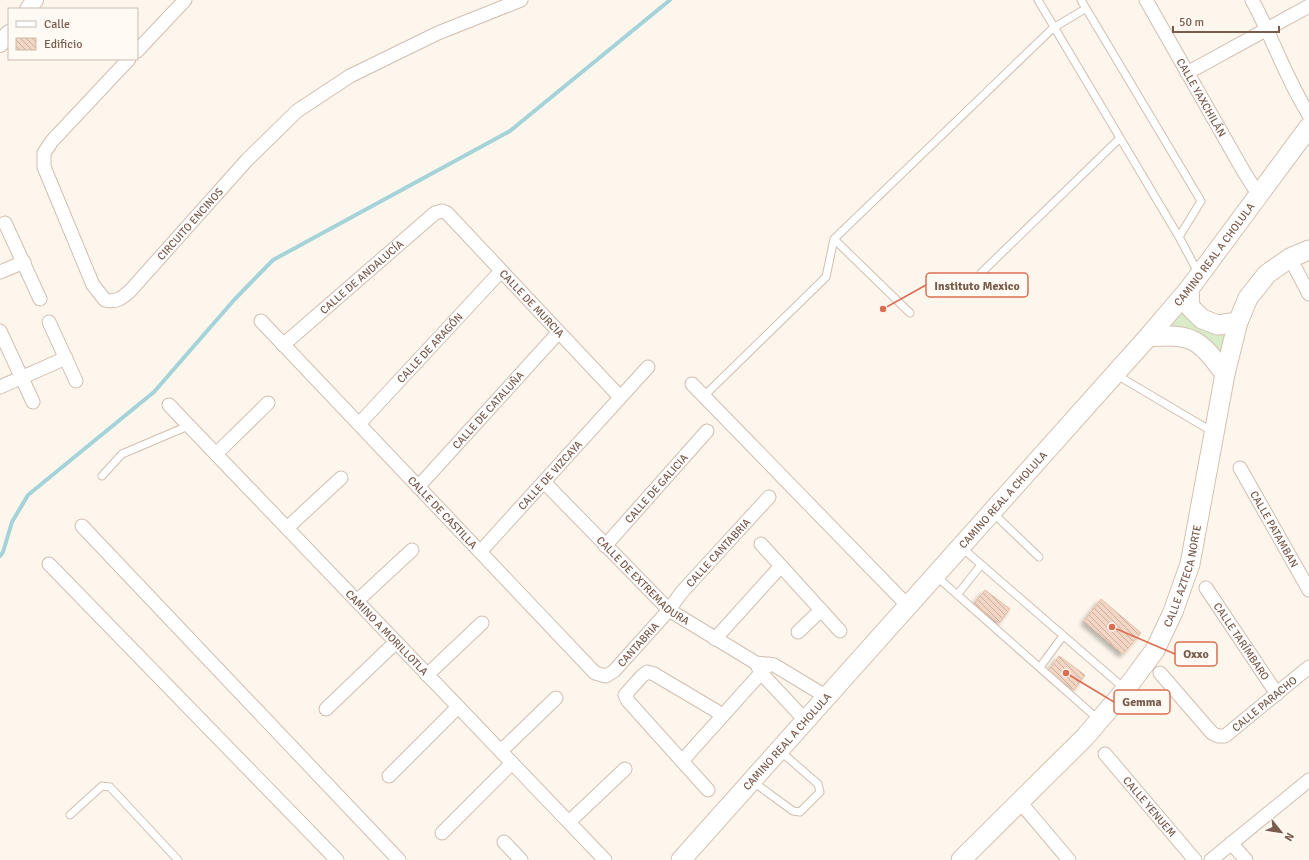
<svg xmlns="http://www.w3.org/2000/svg" width="1309" height="860" viewBox="0 0 1309 860" font-family="Signika,sans-serif">
	<style>
		.grass { fill: #d8ecc9 }
		.lines { fill: none; stroke-linecap: round; stroke-linejoin: round }
		.stream { stroke: #a5d3da; stroke-width: 4 }
		.building { fill: url(#building-back-hatch); stroke: #e6bba3; filter: url(#shadow) }
		.service-casing { stroke: #d1beb0; stroke-width: 9 }
		.minor-casing { stroke: #d1beb0; stroke-width: 15 }
		.tertiary-casing { stroke: #d1beb0; stroke-width: 18 }
		.secondary-casing { stroke: #d6c0b0; stroke-width: 21 }
		.service { stroke: #fff; stroke-width: 7 }
		.minor { stroke: #fff; stroke-width: 13 }
		.tertiary { stroke: #fff; stroke-width: 16 }
		.secondary { stroke: #fff; stroke-width: 19 }
		.labels { text-anchor: middle; stroke-width: 4; stroke-linejoin: round; paint-order: stroke }
		.street-label { font-size: 11px; fill: #7a5c4d; stroke: #fffaf3 }
		.leader { fill: none; stroke: #dc6d51; stroke-width: 1.5 }
		.callout-dot { fill: #dc6d51; stroke: #fffaf3; stroke-width: 1.5 }
		.callout { fill: #fffaf3; stroke: #dc6d51; stroke-width: 1.5 }
		.callout-label { font-size: 12px; text-anchor: middle; font-weight: bold; fill: #7a5c4d }
	</style>
	<defs>
		<pattern id="building-back-hatch" width="6" height="6" patternUnits="userSpaceOnUse"><rect width="6" height="6" fill="#f3d5c3"/><path d="M-1 5l2 2M0 0l6 6M5-1l2 2" fill="none" stroke="#cab0a1"/></pattern>
		<filter id="shadow"><feDropShadow dx="-3.5" dy="3.5" stdDeviation="2" flood-color="#0004"/></filter>
	</defs>
	<rect width="100%" height="100%" fill="#fdf6ec"/>
	<path class="grass" d="M1182,308L1230,331L1224,355L1207,340L1168,328Z"/>
	<g class="lines">
		<path class="stream" d="M0,556L3,552L12,522L28,495L154,392L234,300L273,260L510,131L670,0"/>
	</g>
	<path class="building" d="M985,590L1010,609L999,623L974,604Z
		M1101,599L1141,633L1123,654L1084,621Z
		M1059,656L1085,675L1074,690L1048,671Z"/>
	<g class="lines">
		<defs>
			<path id="service" d="M1038,0L1179,237L1199,274
				M1081,0L1201,201L1179,237
				M834,239L910,313
				M981,273L1119,139
				M1115,374L1213,432
				M704,396L826,277L834,239L1053,28L1085,9
				M102,476L122,454L188,426
				M993,513L1039,557
				M961,547L1125,689
				M936,576L1099,720
				M957,595L981,565
				M1040,667L1063,636
				M752,781L793,811L800,812L820,792L818,784L779,750
				M70,815L102,786L110,787L178,860"/>
			<g id="minor">
				<path id="s1" d="M1146,0L1244,172L1258,194"/>
				<path d="M1252,0C1273,38 1286,79 1309,115"/>
				<path d="M137,51L185,0"/>
				<path id="s2" d="M129,59L52,141L44,153V167L93,285L105,300C116,303 122,298 130,291L247,160L297,111L350,76L438,33L521,0"/>
				<path d="M1187,73L1309,6"/>
				<path d="M5,223L40,299"/>
				<path d="M1290,258L1309,294"/>
				<path d="M0,272L24,262"/>
				<path id="s3" d="M261,321L595,673L606,676L614,671L669,610L681,593L769,497"/>
				<path d="M49,322L76,381"/>
				<path d="M0,331L33,402"/>
				<path id="s4" d="M283,345L435,213L442,211L447,213L620,397"/>
				<path d="M692,384L908,606"/>
				<path d="M0,387L66,358"/>
				<path id="s5" d="M169,405L605,860"/>
				<path id="s6" d="M359,424L501,271"/>
				<path d="M216,454L268,403"/>
				<path id="s7" d="M1240,468L1309,590"/>
				<path id="s8" d="M544,482L669,610L756,663L774,665L827,697"/>
				<path id="s9" d="M418,487L558,333"/>
				<path d="M82,526L399,860"/>
				<path d="M287,528L341,478"/>
				<path d="M761,544L840,631"/>
				<path id="s10" d="M605,546L707,431"/>
				<path id="s11" d="M480,552L648,367"/>
				<path d="M49,564L337,860"/>
				<path id="s12" d="M1206,588L1277,694"/>
				<path d="M357,601L412,550"/>
				<path d="M798,632L821,610"/>
				<path d="M715,639L781,566"/>
				<path d="M758,667L761,673L806,721"/>
				<path id="s13" d="M1160,673L1212,733L1218,736H1225L1309,667"/>
				<path d="M427,675L482,623"/>
				<path d="M326,709L396,642"/>
				<path d="M501,751L556,698"/>
				<path id="s14" d="M1105,754L1195,860"/>
				<path d="M682,761L769,664"/>
				<path d="M389,776L458,707"/>
				<path d="M708,790L628,701L625,695L642,676L647,672L654,674L723,715"/>
				<path d="M1020,802L1069,860"/>
				<path d="M569,822L625,769"/>
				<path d="M442,833L512,763"/>
				<path d="M504,842L521,860"/>
				<path d="M1231,843L1246,860"/>
				<path d="M1211,860L1309,780"/>
			</g>
			<path id="tertiary" d="M28,9L35,0
				M0,44L9,33"/>
			<g id="secondary">
				<path d="M1189,289L1190,307L1202,319L1218,325L1238,322"/>
				<path d="M1148,337C1193,333 1199,339 1225,374"/>
				<path id="s15" d="M681,860L1148,337L1189,289L1309,127"/>
				<path id="s16" d="M961,860L1085,737L1126,689L1155,650L1173,612L1190,564L1225,374L1238,322L1248,298L1267,274L1290,258L1309,250"/>
			</g>
		</defs>
		<use href="#service" class="service-casing"/>
		<use href="#minor" class="minor-casing"/>
		<use href="#tertiary" class="tertiary-casing"/>
		<use href="#secondary" class="secondary-casing"/>
		<use href="#service" class="service"/>
		<use href="#minor" class="minor"/>
		<use href="#tertiary" class="tertiary"/>
		<use href="#secondary" class="secondary"/>
	</g>
	<g class="labels">
		<g class="street-label">
			<text dy="4" stroke="none"><textPath href="#s1" startOffset="112">CALLE YAXCHILÁN</textPath></text>
			<text dy="4" stroke="none"><textPath href="#s2" startOffset="406">CIRCUITO ENCINOS</textPath></text>
			<text dy="4" stroke="none"><textPath href="#s15" startOffset="807">CAMINO REAL A CHOLULA</textPath></text>
			<text dy="4" stroke="none"><textPath href="#s4" startOffset="104">CALLE DE ANDALUCÍA</textPath></text>
			<text dy="4" stroke="none"><textPath href="#s4" startOffset="338">CALLE DE MURCIA</textPath></text>
			<text dy="4" stroke="none"><textPath href="#s6" startOffset="104">CALLE DE ARAGÓN</textPath></text>
			<text dy="4" stroke="none"><textPath href="#s9" startOffset="104">CALLE DE CATALUÑA</textPath></text>
			<text dy="4" stroke="none"><textPath href="#s11" startOffset="104">CALLE DE VIZCAYA</textPath></text>
			<text dy="4" stroke="none"><textPath href="#s10" startOffset="77">CALLE DE GALICIA</textPath></text>
			<text dy="4" stroke="none"><textPath href="#s15" startOffset="483">CAMINO REAL A CHOLULA</textPath></text>
			<text dy="4" stroke="none"><textPath href="#s3" startOffset="264">CALLE DE CASTILLA</textPath></text>
			<text dy="4" stroke="none"><textPath href="#s7" startOffset="70">CALLE PATAMBAN</textPath></text>
			<text dy="4" stroke="none"><textPath href="#s3" startOffset="664">CALLE CANTABRIA</textPath></text>
			<text dy="4" stroke="none"><textPath href="#s16" startOffset="366">CALLE AZTECA NORTE</textPath></text>
			<text dy="4" stroke="none"><textPath href="#s8" startOffset="140">CALLE DE EXTREMADURA</textPath></text>
			<text dy="4" stroke="none"><textPath href="#s5" startOffset="315">CAMINO A MORILLOTLA</textPath></text>
			<text dy="4" stroke="none"><textPath href="#s12" startOffset="64">CALLE TARÍMBARO</textPath></text>
			<text dy="4" stroke="none"><textPath href="#s3" startOffset="542">CANTABRIA</textPath></text>
			<text dy="4" stroke="none"><textPath href="#s13" startOffset="144">CALLE PARACHO</textPath></text>
			<text dy="4" stroke="none"><textPath href="#s15" startOffset="159">CAMINO REAL A CHOLULA</textPath></text>
			<text dy="4" stroke="none"><textPath href="#s14" startOffset="69">CALLE YENUEM</textPath></text>
		</g>
	</g>
	<path class="leader" d="M883 309L926 285M1112 627L1175 654M1066 673L1114 702"/>
	<g class="callout-dot">
		<circle cx="883" cy="309" r="4"/>
		<circle cx="1112" cy="627" r="4"/>
		<circle cx="1066" cy="673" r="4"/>
	</g>
	<g class="callout">
		<rect x="926" y="273" width="102" height="24" rx="4"/>
		<rect x="1175" y="642" width="42" height="24" rx="4"/>
		<rect x="1114" y="690" width="56" height="24" rx="4"/>
	</g>
	<g class="callout-label">
		<text x="977" y="290">Instituto Mexico</text>
		<text x="1196" y="658">Oxxo</text>
		<text x="1142" y="706">Gemma</text>
	</g>
	<rect x="8" y="8" width="130" height="52" fill="#fffaf3" stroke="#cabbb1"/>
	<rect x="16" y="21" width="20" height="6" fill="#ffffff" stroke="#cabbb1"/>
	<text x="44" y="28" font-size="12" fill="#7a5c4d">Calle</text>
	<rect x="16" y="38" width="20" height="12" fill="url(#building-back-hatch)" stroke="#cabbb1"/>
	<text x="44" y="48" font-size="12" fill="#7a5c4d">Edificio</text>
	<g transform="translate(1281 832) rotate(120)" stroke="#fffaf3" stroke-width="3" paint-order="stroke">
	<path d="M0-3L7 15L0 10L-7 15Z" fill="#7a5c4d"/>
	<text y="-6" font-size="11" font-weight="bold" text-anchor="middle" fill="#7a5c4d">N</text>
	</g>
	<path d="M1173 26v6h106v-6" fill="none" stroke="#7a5c4d" stroke-width="2"/>
	<text x="1179" y="26" font-size="12" fill="#7a5c4d" stroke="#fffaf3" stroke-width="3" paint-order="stroke">50 m</text>
</svg>
